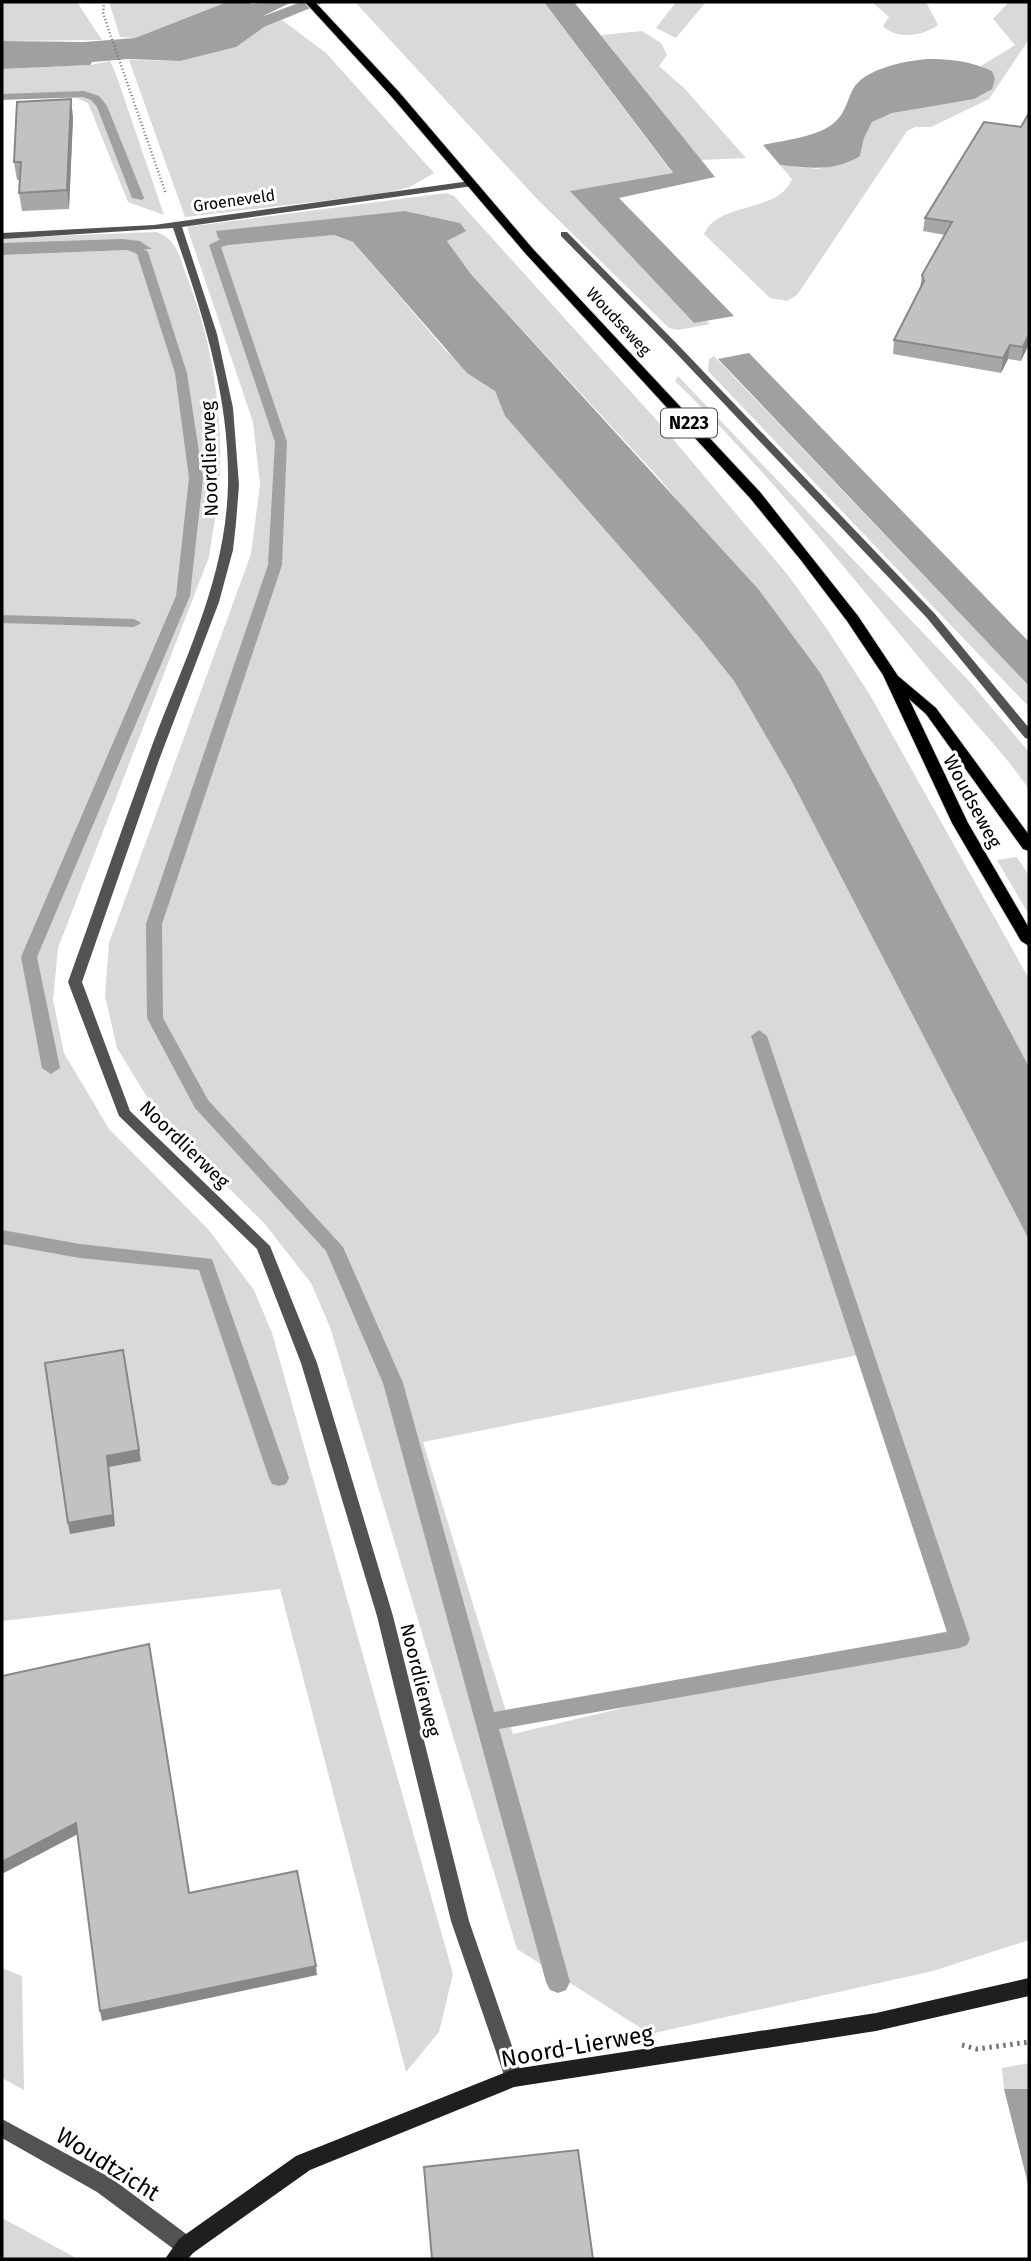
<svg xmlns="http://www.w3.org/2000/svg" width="1031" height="2261" viewBox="0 0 1031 2261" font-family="'Fira Sans',sans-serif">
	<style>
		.green { fill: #d9d9d9; fill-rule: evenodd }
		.water { fill: #a0a0a0 }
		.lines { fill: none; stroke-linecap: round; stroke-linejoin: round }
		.stream { fill: #a0a0a0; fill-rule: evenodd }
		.primary-casing { stroke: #dbdbdb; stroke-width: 2 }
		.path-far1 { stroke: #747474; stroke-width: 2.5; stroke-dasharray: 1 2.5; stroke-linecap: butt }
		.path { stroke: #747474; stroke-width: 5; stroke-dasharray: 2.5 4.5; stroke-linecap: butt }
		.street { fill: #525252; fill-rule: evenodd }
		.secondary { fill: #1f1f1f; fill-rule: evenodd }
		.primary { fill: #000; fill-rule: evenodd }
		.wall { fill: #a7a7a7 }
		.shaded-wall { fill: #888 }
		.building { fill: #c2c2c2; stroke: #888; stroke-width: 2 }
		.labels { text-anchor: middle; stroke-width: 6; stroke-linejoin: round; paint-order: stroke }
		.far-street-label { font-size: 16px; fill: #000; stroke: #fff }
		.shield { fill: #fff; stroke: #4c4c4c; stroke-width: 2 }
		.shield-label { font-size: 18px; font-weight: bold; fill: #000 }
		.street-label { font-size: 19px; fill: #000; stroke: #fff }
		.near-street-label { font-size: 23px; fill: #000; stroke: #fff }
	</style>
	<rect width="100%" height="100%" fill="#fff"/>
	<path class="green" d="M2,2H77L102,40L2,41Z
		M112,2H227L135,38L120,37L110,5Z
		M355,2H544L673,174L571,191L694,323L707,321L710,324L678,330L669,328L537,199Z
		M676,2H706L676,38L656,28Z
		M872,2H926L938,25C924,36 896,40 883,26L889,17Z
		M1009,2H1029V39L989,99L931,127H915L907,131L797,295L787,301L770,298L704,234C719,201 778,214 792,179L780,165L818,169L860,156L864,138L872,122L892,113L928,105L992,71L981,66L1015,45L993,19Z
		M282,20L326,53L434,173L410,187L381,194L185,217L129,60L180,61L235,47L264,27Z
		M642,31L661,43L667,55L659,66L685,89L746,158L701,160L601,35Z
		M110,61L117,77L164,215L128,202L88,103L77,98L2,99V69L90,65Z
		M446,193L454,196L661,425L787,574L825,626L870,695L1029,979V1067L821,674L659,478L470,273L447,241L453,237L460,223L405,211L229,245L334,235L353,242L446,351L495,391L505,416L698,636L734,681L789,776L1029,1240V1940L933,1971L650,2034L517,1949L330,1327L311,1283L264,1223L163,1123L117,1048L105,996L109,943L251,554L260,485L253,422L187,227ZM864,1354L951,1630L513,1734L423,1442Z
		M156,232C177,238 180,259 187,277C213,343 224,418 219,488C217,511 212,535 209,557L58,948L53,1000L64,1053L109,1129L208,1229L254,1290L272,1333L453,1974L439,2032L406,2072L280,1589L2,1621V255L152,249L140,241L2,243V238Z
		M714,356L1029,686V707L708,371L709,359Z
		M678,376L968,680L1029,752V789C998,745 960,708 926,666C845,568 766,470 675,381Z
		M1017,857L1029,876V915L997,860Z
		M2,1968L22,1976L24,2090L2,2078Z
		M1029,2063V2089H1004L1002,2068Z
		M2,2218L78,2259H2Z"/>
	<path class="water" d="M227,2H253L250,4L292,2L261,17L301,2H325L264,27L236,47L180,61L128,59L92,62L90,65L2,69V41L84,42L135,38Z
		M544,2H574L715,177L619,198L734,316L694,323L570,191L673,173Z
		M927,59C951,59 970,61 992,71L995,79L992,89L974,99L892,113L872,122L864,138L860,156C834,172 809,168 780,165L763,145C784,140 819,137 835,122C846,112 847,100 853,89C865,68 906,61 927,59Z
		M405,211L460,223L466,231L447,241L470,273L759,590L821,674L1029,1067V1240L789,776L734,681L698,636L505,416L495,391L467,373L353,242L334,235L229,245L218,238L216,231Z
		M122,239L140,241L152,249L2,255V243Z
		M749,353L1029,642V686L718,359Z
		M1004,2089H1029V2188Z"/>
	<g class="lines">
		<path class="stream" d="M84,91L99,96L107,106L144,198L142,200L132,198L97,107L91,100L83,97L2,100V94Z
			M245,234L251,237L249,239L221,247L287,442L282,565L162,924L163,1018L208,1100L343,1247L403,1383L494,1712L947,1632L751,1036L759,1030L767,1036L970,1639L967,1645L960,1648L499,1729L570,1982L566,1990L558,1993L550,1990L546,1982L383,1383L326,1251L195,1108L147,1018L146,924L268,565L275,442L209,245L225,237Z
			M130,240L148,252L187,373L203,478L190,596L37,957L60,1068L51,1074L42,1068L21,957L176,596L189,478L175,373L137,254C128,248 117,251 111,245Z
			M2,615L134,619L141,623L134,627L2,623Z
			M2,1230L80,1244L212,1259L289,1478L286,1484L279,1486L272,1484L269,1478L199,1270L80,1258L2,1244Z"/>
		<defs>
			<path id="primary" d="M305,2H315L399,92L533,249L760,492L858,616L898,676L936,708L1029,835V851L1023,849L926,714L909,699L968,823L1029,928V946L1021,941L952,823L883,675L847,621L800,559L750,498L525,253L391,96Z"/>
		</defs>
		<use href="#primary" class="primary-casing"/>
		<path class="path-far1" d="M104,2L103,12L107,25L166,194"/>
		<path class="path" d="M962,2045L977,2049L1029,2042"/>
		<path class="street" d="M470,181L475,184L473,186L182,227L217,334L233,408L239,485L236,523L233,550L219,602L159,760L82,982L130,1111L270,1246L317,1363L393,1616L469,1921L523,2078L521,2084L514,2087L507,2084L505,2078L451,1921L377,1616L301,1363L257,1249L119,1116L68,982C97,902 124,822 153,743C185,658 226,578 228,485C230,397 202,311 173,228L2,239V233L154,225Z
			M561,232H567L681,348L935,614L1029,728V739L1025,738L927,618L675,352L561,236Z
			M2,2119L111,2178L193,2239L196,2246L193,2253L186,2256L179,2253L97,2192L2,2138Z"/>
		<path class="secondary" d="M1029,1978V1996L876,2031L514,2087L310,2170L193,2253L188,2259H165L179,2239L296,2156L514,2069L876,2013Z"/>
		<use href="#primary" class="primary"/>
	</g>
	<path class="wall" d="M1029,113V348H1027L1021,361L1008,359L1001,373L893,354L894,340L920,288L922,275L945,235L923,231L925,218L1021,127Z
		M73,117L69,209L22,211L19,193L20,180H17L14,162Z"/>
	<path class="shaded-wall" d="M71,99L73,117L69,209L67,190Z
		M1029,334L1027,348L1021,361L1023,347Z
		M1010,345L1008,359L1001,373L1003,358Z
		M123,1350L141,1461L109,1467L115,1526L70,1534L68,1523L107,1456Z
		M76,1823L78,1834L2,1874V1862Z
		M316,1966L317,1975L102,2021L100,2011Z"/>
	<path class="building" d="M71,99L67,190L19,193L21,162H14L17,102Z
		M1029,113V334L1023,347L1010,345L1003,358L894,340L924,281L922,275L952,222L925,218L984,122L1021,127Z
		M123,1350L139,1450L107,1456L113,1515L68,1523L45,1363Z
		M149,1644L189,1893L297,1871L316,1966L100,2011L76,1823L2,1862V1676Z
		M578,2150L593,2259H432L424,2167Z"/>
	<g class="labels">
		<g class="far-street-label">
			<text transform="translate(234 200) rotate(-8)" y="6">Groeneveld</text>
			<text transform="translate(619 321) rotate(47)" y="6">Woudseweg</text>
		</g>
		<rect class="shield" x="661" y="408.5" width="56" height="29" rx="5"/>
		<g class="shield-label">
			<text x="689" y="429">N223</text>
		</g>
		<g class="street-label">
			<text transform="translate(209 459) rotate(-92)" y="7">Noordlierweg</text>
			<text transform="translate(973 801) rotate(62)" y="7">Woudseweg</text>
			<text transform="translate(185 1144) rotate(44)" y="7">Noordlierweg</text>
			<text transform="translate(421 1680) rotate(76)" y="7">Noordlierweg</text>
		</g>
		<g class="near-street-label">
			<text transform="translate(577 2046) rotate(-10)" y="8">Noord-Lierweg</text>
			<text transform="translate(108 2164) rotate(32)" y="8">Woudtzicht</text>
		</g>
	</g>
	<rect width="1031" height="2261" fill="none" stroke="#000000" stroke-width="7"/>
</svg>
